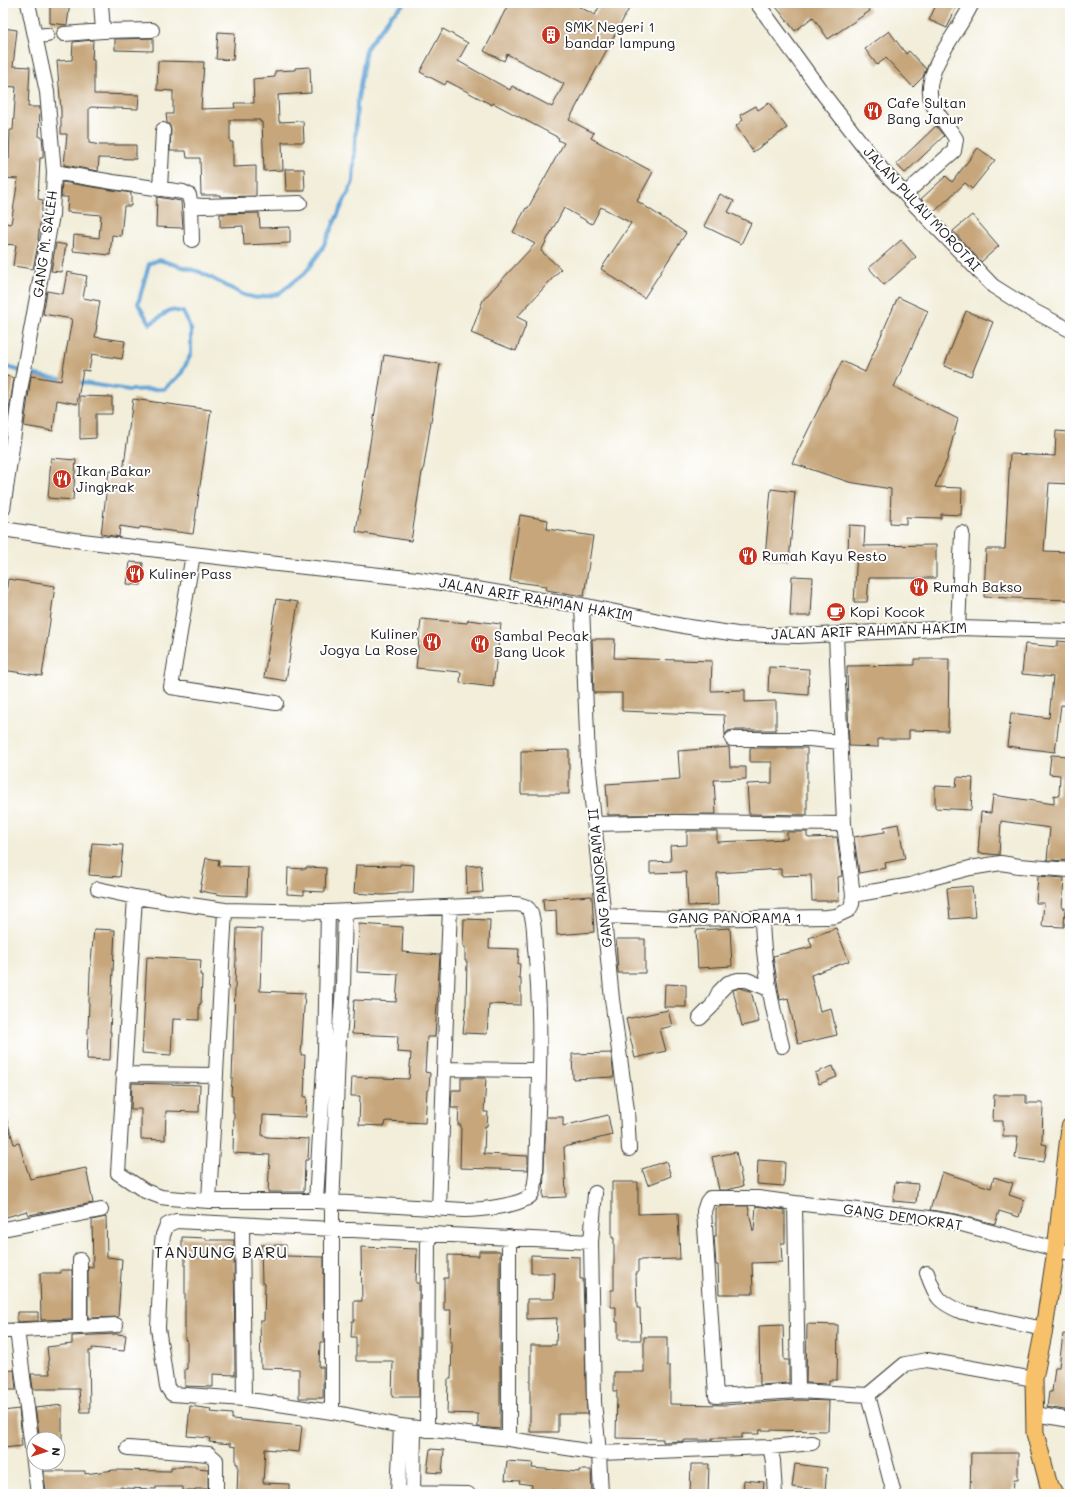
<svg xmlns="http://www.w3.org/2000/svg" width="1073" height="1497" viewBox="0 0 1073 1497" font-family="Mali,sans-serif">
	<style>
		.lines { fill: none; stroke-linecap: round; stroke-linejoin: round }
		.stream { stroke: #62a4d6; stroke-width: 4 }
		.building { fill: #c6a67a }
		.minor-casing { stroke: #3c3c38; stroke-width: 16 }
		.major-casing { stroke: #3c3c38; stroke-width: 19 }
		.minor { stroke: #fff; stroke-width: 14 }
		.major { stroke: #f6c16b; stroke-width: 17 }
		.labels { text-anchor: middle; stroke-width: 4; stroke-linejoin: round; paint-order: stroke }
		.poi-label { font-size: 14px; fill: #1c1c1c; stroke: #fff; text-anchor: start }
		.street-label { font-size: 14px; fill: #1c1c1c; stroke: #fff }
		.quarter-label { font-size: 16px; letter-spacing: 1px; fill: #1c1c1c; stroke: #fff }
	</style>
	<rect width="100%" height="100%" fill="#fff"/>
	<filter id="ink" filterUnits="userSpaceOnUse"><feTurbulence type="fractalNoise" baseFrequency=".025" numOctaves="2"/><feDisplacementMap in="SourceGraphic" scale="8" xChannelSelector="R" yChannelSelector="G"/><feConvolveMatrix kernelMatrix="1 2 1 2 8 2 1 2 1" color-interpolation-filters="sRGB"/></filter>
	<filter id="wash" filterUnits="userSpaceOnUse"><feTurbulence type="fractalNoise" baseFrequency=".012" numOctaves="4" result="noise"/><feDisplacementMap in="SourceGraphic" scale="16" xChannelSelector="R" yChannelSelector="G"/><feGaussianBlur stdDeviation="0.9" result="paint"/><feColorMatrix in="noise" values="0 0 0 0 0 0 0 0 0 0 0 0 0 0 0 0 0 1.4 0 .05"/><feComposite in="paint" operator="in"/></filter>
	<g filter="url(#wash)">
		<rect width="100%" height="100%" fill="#f2eeda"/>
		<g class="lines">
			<path class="stream" d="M3,366L40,376L66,380
				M77,382L129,390L164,389L181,374L191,354V329L183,312L170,310L150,324L138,304L149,264L159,260L200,272L244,295L257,298L278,294L305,273L322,249L353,182L357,104L366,49L391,15L405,3"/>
		</g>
		<g id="blocks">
			<path class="building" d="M50,3H70L67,25L50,23Z
				M509,3H572L595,15L601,3H632L569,120L594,133L591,138L653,172L637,201L686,233L644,298L601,269L631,223L601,207L592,224L564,208L541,251L561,269L517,317L527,322L516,351L471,333L483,300L535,244L513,232L526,208H528L564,143L558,140L559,138L493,103L492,105L447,81L445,85L420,72L443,29L468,43L458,61L510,90L512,86L552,107L564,84L507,54L504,61L484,51Z
				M773,3H865L870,11L828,39L813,17L795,31Z
				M937,3H958L947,28L929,20Z
				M3,28L17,30L13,66L30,67L28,107H40L39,137H42L43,148V158H40L38,199L43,200L38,240H39L33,269L13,266L16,245L3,244L5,223L11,224L18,179L3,178V159H9L10,130H13L16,87L3,86L4,47H3Z
				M889,31L906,54L909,51L926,69L923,77L913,87L886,58L877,65L865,49Z
				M218,32L235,33L233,60L216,59Z
				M153,38V51L115,50V39Z
				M93,40L92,60H94V94L139,95L138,109L91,107L89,108V143L100,145H136V159L99,158L98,171L64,165L67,134H61V110L57,61L72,60L73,42Z
				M158,61L204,62L201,109L235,108L234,103H254L253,79L275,77V71L295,70V68L310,67L311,93L278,95L279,122L303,121L304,142H282L283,170L264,171L262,122H260V120H230V142H233V167L256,166V196L220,197V195H201L200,158H187L186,151H170L171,130L170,126L167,122L166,114H173V91L157,90Z
				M769,103L787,128L753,152L736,126L743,120L740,115L756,106L758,110Z
				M936,126L944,136L905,173L896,164Z
				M978,148L995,160L972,189L965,183L934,212L921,199L946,176L952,182Z
				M285,169H304L305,191H286Z
				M62,182L131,193V206H124L121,236L112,235L110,255L73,251L74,235L99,238L101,215L67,212L68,197H61Z
				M720,194L734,201L728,212L751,223L741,244L704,226Z
				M157,197L181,201L183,228L156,227Z
				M259,213L260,228L290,227V243L244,245L243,226L220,227V214Z
				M972,215L999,246L981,262L953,231Z
				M901,240L916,257L884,285L869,268Z
				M56,243L66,245L61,272L51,271Z
				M67,272L87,276L83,298L100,301L96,325H97L95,337L125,341L122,359L92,354L89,371L83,370L77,404L57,400L53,431L24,426L31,376L61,381L72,319L43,314L47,291L63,294Z
				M898,297L928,311L894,387L958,419L947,460L935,487L962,488L961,515L941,514V518L906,517V524L890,523L891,489L849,482L792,463L842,361L865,372Z
				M966,311L993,322L971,376L944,366Z
				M384,355L440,364L423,472H422L411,541L356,532Z
				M3,375L14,378L7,424L3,423Z
				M80,396L112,397V414H96V438L80,439Z
				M133,399L211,410L193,534L140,527L139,529L120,526L119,537L101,534L109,471L123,472Z
				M1056,431L1070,432V484L1049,483L1044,551L1070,552V600L984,597L986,549H1005L1010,454L1055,456Z
				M51,458L76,460L73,500L48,498Z
				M771,489L795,492L789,561L765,558Z
				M520,515L548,520L547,529L593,536L584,596L546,590L547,586L510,581Z
				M849,525L865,526L864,546L936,545V578H869L867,602H854L857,553L848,552Z
				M130,562L143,563L141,585L127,584Z
				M792,576L813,577L811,616H790Z
				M8,579L55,586L42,676L3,670V618Z
				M276,599L298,602L286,681L264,677Z
				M421,619L467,623L468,620L501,624L493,687L460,683L461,672L416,668Z
				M592,639H615L614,658L712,661L711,691L745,690V702L776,701V730H732L728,731L725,735L724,715L622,711V693H594Z
				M1057,641L1070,642V706L1061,705L1055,752L1007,746L1011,713L1049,718L1053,677L1022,674L1025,644L1057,647Z
				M914,659H949L948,731L909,730V739H878V747L849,746L847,666L914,665Z
				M769,667L809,669L808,695L768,692Z
				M729,747L730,767H746V779L714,780L716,814L608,815L606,784L680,779L678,751Z
				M750,748H807V815L749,814L747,784L772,783V762H750Z
				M569,750V794H521V751Z
				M1051,755L1070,756V861L1047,860L1050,828L1001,821L999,855L978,853L981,812L991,813L993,795L1054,804V795L1059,796L1060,775L1049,774Z
				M957,777L973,778L971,810L935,808V786L956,787Z
				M898,824L905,859L885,863L886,868L859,873L854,837L885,832L884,827Z
				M687,831H717V842L787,839V832H807V837L809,838L837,837L842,876L838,877L839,901H812L811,875L781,876V869L717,873L718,905L688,906L686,872L650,873V862L671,861L670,846L687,845Z
				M92,843L123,845L120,877L89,875Z
				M206,858L219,860L218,866L248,867L247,896L222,895L200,891Z
				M400,864L414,865L413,893H398V894L383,895L354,893L356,865L400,866Z
				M481,865L483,892L467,893L466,866Z
				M306,867L326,868L325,892L304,891V895L287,894L288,868L306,869Z
				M1038,876L1064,878L1062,908H1065L1064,927L1042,926L1044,903H1036Z
				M972,886L975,917L950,919L947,888Z
				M592,896L594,932L557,935L556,910L544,911L543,899Z
				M464,919L490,920L489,948L519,949L518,964H520L519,978H521V1005L489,1004L487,1034L463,1033L466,1004L467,961H465V947L463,946Z
				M359,924L403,927L402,952L440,955L435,1037H427L425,1072L430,1073L429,1090H427L425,1123L386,1121L385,1126L359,1125L360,1096H351L352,1077L409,1079L411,1053L397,1052L398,1036L352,1034L354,1000L396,1002L398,974L357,972Z
				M237,928L262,929L260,991L305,993L301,1055H305L304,1077H305L304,1097H307L306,1117L263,1115L262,1136H266V1137L309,1139L308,1160H305L304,1192H268L270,1155L233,1153L234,1113H233V1096H231L232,1079Z
				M730,928L732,966L698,968L696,930Z
				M836,928L849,961L811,975L820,1011L831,1008L837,1035L798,1044L788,998L780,1000L773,956L812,947L809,938Z
				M94,929L115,930L110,1032H111L110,1060L87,1059L90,973Z
				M616,939H645V973H618Z
				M147,957L201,960L200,975H202L201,1004H199V1020L173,1019L171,1055L142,1053Z
				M665,984L686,985V1007H664Z
				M740,988L751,991L759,1022L742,1026L733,990Z
				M668,1010L672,1026L660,1029L666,1051L635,1058L626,1019Z
				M611,1053L614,1077L573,1079L572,1054Z
				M833,1066L837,1077L819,1084L815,1073Z
				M461,1078H486L484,1112H488L487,1126H485L484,1154L528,1156V1170L460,1168L461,1125H458L459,1108H451L452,1090H461Z
				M132,1083L200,1085L199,1112L166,1111L165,1140L141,1139V1109H131Z
				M994,1095H1026V1103H1043L1042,1144L1047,1145L1044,1162L1015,1158L1018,1136H1003V1121H993Z
				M608,1115L612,1135L564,1147L566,1197L543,1198L546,1117H563V1126Z
				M3,1117H6L14,1144L19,1143L30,1179L86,1168L93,1203L29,1215L27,1211L3,1218Z
				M736,1152L743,1186L727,1190H719L712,1157Z
				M758,1160L785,1162L784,1186L757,1184Z
				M666,1161L671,1176L648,1185L642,1169Z
				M942,1172L991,1188L994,1177L1013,1183L1009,1195L1024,1200L1019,1217L999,1211L995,1224L956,1214L930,1210Z
				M612,1182H638V1214L678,1213L680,1259L638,1260V1273H636L637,1308H640L641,1340H618V1322H616V1307H611V1290H614V1238H612Z
				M895,1182L918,1184L916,1203L893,1201Z
				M723,1206H748L753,1231H754L756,1206L785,1210V1243H781L782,1262L752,1263L753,1294H719L718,1265H716L714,1236H716V1208Z
				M106,1217L107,1257L122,1259L118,1317L88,1318V1267L93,1268L92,1220Z
				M182,1237L206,1238V1240H234L235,1375L213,1374V1387L185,1386V1369H187V1340H185V1254H182Z
				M261,1245H286V1256L324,1257V1342H320L319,1367H323V1398H299V1369L261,1368L260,1321H264L265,1284L262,1283Z
				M361,1247L417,1249L416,1283H419V1397H392L393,1361H356V1337H351L352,1321H354V1301H362Z
				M479,1251H500V1429L478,1427V1414L447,1413L448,1379H451L452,1342H450L451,1310H444V1278H448V1255L479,1256Z
				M531,1255L580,1257V1279H583L587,1414H558V1432H530V1381H531V1345H556L557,1318L527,1319V1299H554L555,1273H531Z
				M61,1270H72V1319L41,1320L40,1273H61Z
				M17,1312H38V1321L17,1322Z
				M807,1324L838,1325L837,1380H829V1384L806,1383Z
				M783,1325L784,1360H789V1383L760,1385L759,1326Z
				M116,1334L126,1335L124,1351L92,1348V1351H89L90,1412H81L79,1389H33L31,1374H50L47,1347L72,1344V1336Z
				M1063,1334L1070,1335V1411L1047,1407L1049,1392H1052L1055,1367H1059Z
				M644,1337H667V1366H670V1404L724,1405L798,1400L829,1401L828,1431L760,1430L759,1434H742V1438H712V1440H685V1441L663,1442V1439L616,1438L617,1391H614V1372H644Z
				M14,1370L16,1390H3V1371Z
				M62,1405V1439H40L35,1408Z
				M190,1406L211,1409L210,1412L232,1414V1419L302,1426L299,1452L265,1449L263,1483L289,1484V1494H237L238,1464H236V1447L230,1446L231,1444L209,1442L210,1438L187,1436Z
				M19,1409L22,1439H21L22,1446L4,1448L3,1411Z
				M430,1449L444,1450L442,1473L427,1472Z
				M971,1453H1018V1479H1014L1013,1494H970Z
				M507,1461L533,1463L532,1468L579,1472V1470H591L592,1494H578L579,1493L552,1490V1494L531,1492L532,1485L519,1483L520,1481L505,1480Z
				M691,1464H709L708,1494H690Z
				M795,1464L827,1468L825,1491L792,1487Z
				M183,1466H196V1468L208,1469V1489H195V1491H183V1487H156V1489L123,1488V1487L86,1491V1494H46L44,1471H85V1474L114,1470L171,1471V1467H183Z
				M744,1480L764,1482L763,1494H743Z"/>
		</g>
	</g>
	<g filter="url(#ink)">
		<use href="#blocks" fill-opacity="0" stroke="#3c3c38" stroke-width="1"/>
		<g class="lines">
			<defs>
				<path id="minor" d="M101,3L103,31
					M757,3L824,95L883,171L916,206L993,286L1028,308L1070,330
					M64,34L103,31L152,30
					M35,36L47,35
					M54,172L113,182L183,192L189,195L191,205L192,240
					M160,189L163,130
					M905,194L954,151L956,139C950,129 936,113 932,103C920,72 960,31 972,3
					M191,205L203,206L300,203
					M3,509L21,385L52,215L54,172L47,92L28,3
					M3,529L74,540L268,563L417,579L548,601L582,605L683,626L737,634L798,636L958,628L1070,631
					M193,554L171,687L276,703
					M582,605L588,761L612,999L627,1110L629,1149
					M958,628L962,533
					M732,739H809L841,742
					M595,824L676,822L844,824
					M98,889L135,897L225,910L328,912L514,904C520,904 527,906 530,911C535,921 534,937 535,948C543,1022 538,1099 536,1174C535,1180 535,1190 531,1195C521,1206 478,1210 464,1210L316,1201H209L169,1198L161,1197L145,1191L118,1173L135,897
					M853,895L911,885L932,878L970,868L1001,863L1019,866L1070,870
					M604,916L679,919L827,917L836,916L849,910L852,904L853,895L844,824L836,635
					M762,918C763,962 771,1004 782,1046
					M700,1018L712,1006L719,992L728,983L738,980H747L769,989
					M444,1069L538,1070
					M123,1074L215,1075
					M595,1193L591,1242L594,1402L599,1453L601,1494
					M209,1201L225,910
					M316,1201L325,1051L328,912
					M795,1203L922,1217L954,1222L1070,1253
					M439,1209L450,907
					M242,1225L244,1399
					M3,1229L101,1210
					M509,1237V1439
					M591,1242L176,1221L167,1225L163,1235L162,1242L158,1328L167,1387L172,1394L244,1399L332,1412L401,1426L509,1439L599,1453L770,1447L812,1443
					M927,1273C936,1298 938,1302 962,1312L1044,1329
					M80,1326V1260
					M17,1330L34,1463
					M3,1331L116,1325
					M798,1391L795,1203L758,1198H710L707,1202L704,1211L716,1396L798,1391L868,1395L905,1364L927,1360L1034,1379
					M868,1395L894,1494
					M332,1412V1209L338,1054L343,986L345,912
					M1035,1414L1070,1420
					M427,1430L428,1234
					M770,1447L773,1461L775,1494
					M128,1448L209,1454L216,1460V1494
					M34,1463L38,1494
					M398,1493L468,1494
					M398,1494L401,1426
					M413,1494L414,1428"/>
				<path id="major" d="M1054,1494L1049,1486L1035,1433L1034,1379L1044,1329L1056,1250L1070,1127"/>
			</defs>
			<use href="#minor" class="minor-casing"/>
			<use href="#major" class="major-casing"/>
			<use href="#minor" class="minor"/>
			<use href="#major" class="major"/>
		</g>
	</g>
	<defs>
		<symbol id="building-disc" viewBox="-11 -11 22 22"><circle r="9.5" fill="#c8321e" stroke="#fff"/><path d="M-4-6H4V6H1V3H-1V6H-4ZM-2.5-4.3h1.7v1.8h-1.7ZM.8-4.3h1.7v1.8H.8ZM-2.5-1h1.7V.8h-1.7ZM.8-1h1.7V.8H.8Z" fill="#fff"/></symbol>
		<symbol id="restaurant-disc" viewBox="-11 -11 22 22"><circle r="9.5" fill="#c8321e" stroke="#fff"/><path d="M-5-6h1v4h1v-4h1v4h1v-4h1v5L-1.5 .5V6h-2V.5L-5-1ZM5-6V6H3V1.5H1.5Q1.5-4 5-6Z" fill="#fff"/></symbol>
		<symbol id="cafe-disc" viewBox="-11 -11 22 22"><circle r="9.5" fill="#c8321e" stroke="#fff"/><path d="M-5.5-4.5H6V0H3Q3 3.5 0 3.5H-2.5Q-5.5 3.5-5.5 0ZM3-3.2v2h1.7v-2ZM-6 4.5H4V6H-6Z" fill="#fff"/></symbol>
	</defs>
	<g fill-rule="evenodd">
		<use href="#building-disc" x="540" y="24" width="22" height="22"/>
		<use href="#restaurant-disc" x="862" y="100" width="22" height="22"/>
		<use href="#restaurant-disc" x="51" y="468" width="22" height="22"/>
		<use href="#restaurant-disc" x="737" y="545" width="22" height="22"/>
		<use href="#restaurant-disc" x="124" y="563" width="22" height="22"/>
		<use href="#restaurant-disc" x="908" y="576" width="22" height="22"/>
		<use href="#cafe-disc" x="825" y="601" width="22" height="22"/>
		<use href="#restaurant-disc" x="421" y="631" width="22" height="22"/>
		<use href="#restaurant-disc" x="469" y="633" width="22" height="22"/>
	</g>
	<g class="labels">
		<g class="poi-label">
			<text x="565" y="32">SMK Negeri 1<tspan x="565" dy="16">bandar lampung</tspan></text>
			<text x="887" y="108">Cafe Sultan<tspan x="887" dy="16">Bang Janur</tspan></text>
			<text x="76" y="476">Ikan Bakar<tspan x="76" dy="16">Jingkrak</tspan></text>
			<text x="762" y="561">Rumah Kayu Resto</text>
			<text x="149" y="579">Kuliner Pass</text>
			<text x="933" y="592">Rumah Bakso</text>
			<text x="850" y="617">Kopi Kocok</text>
			<text x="418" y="639" text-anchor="end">Kuliner<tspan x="418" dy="16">Jogya La Rose</tspan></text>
			<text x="494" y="641">Sambal Pecak<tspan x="494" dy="16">Bang Ucok</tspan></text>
		</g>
		<g class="street-label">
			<text transform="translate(922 209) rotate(47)" y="5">JALAN PULAU MOROTAI</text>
			<text transform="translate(45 244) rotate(-82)" y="5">GANG M. SALEH</text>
			<text transform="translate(536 599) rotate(10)" y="5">JALAN ARIF RAHMAN HAKIM</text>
			<text transform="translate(869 631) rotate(-2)" y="5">JALAN ARIF RAHMAN HAKIM</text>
			<text transform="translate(600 878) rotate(-96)" y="5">GANG PANORAMA II</text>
			<text x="735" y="923">GANG PANORAMA 1</text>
			<text transform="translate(903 1217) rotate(8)" y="5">GANG DEMOKRAT</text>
		</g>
		<g class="quarter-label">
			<text x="221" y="1258">TANJUNG BARU</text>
		</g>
	</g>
	<rect width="1073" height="1497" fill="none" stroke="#fff" stroke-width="16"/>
	<g transform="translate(46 1451) rotate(94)"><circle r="19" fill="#ffffff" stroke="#a4a4a4"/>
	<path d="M0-3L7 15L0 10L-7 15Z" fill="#c8321e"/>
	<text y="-6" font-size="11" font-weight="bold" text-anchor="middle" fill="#1c1c1c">N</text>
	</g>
</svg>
